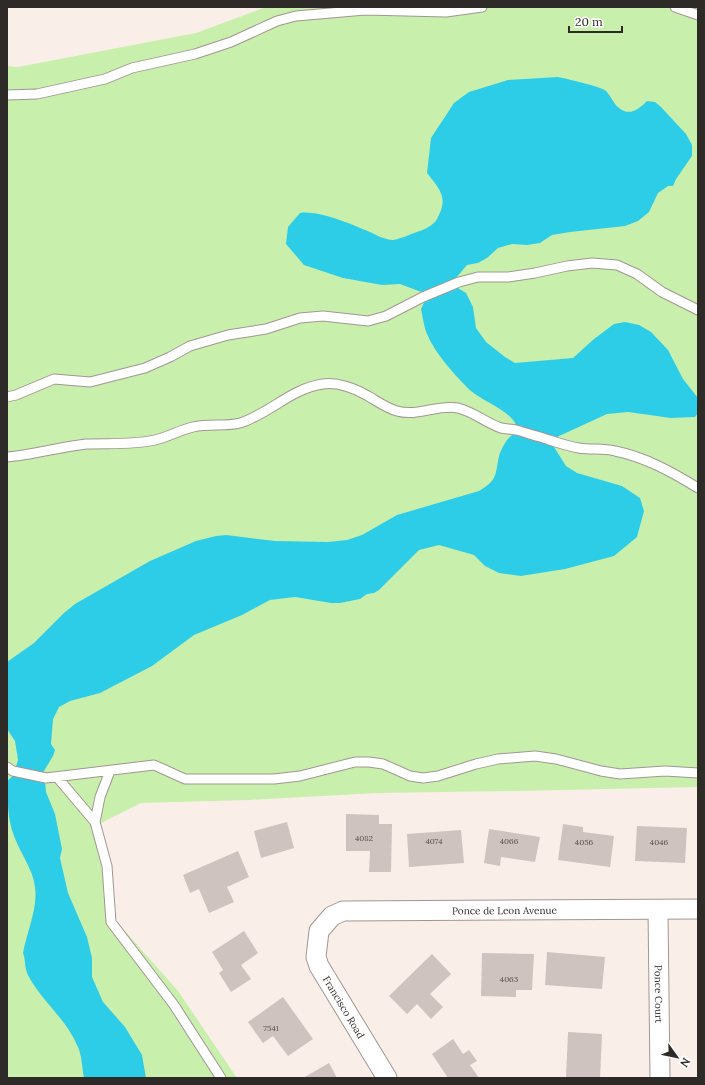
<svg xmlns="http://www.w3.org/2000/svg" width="705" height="1085" viewBox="0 0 705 1085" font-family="Lora,serif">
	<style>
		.green { fill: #c9efad }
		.water { fill: #2dcde7 }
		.building { fill: #cec3be }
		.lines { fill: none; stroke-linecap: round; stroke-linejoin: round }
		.service-casing { stroke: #a19792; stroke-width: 11 }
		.minor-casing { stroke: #a19792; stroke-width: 21 }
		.service { stroke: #fff; stroke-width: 9 }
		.minor { stroke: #fff; stroke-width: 19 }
		.labels { text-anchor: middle; stroke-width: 3.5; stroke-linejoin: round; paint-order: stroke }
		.number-label { font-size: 8px; fill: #56504e }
		.street-label { font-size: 10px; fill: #2e2a28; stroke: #fff }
	</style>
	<rect width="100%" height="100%" fill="#faeee9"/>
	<path class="green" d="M266,7H698V787L518,791L377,793L248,800L141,803L95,826L109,913L178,991L237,1078H7V66L18,67L196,33Z"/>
	<path class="water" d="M558,77C567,79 600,86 606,91C610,95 612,100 615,104C627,118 637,111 647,101L655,102L661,107L686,134L692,145V156L676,179L673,186H668L658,193L649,212L638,221L625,226L570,232L552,235L540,243L527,245L512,244L498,248L487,258L478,263L467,265L456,278L458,288L466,293L473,307L476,328L486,342L505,357L515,363L573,358L594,339L614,324L625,322L639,325L651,332L668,350L683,379L698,398V413L695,417L671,418L628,412L607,414L557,437L554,447L566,466L577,473L622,486L640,498L644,511L637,537L614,556L565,569L521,576L499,573L485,566L474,555L439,545L419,550L379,590L374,593L367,594L360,599L340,603H331L295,597L270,600L242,615L194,635L152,666L100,693L70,701L59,707L53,719L51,744L55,750L53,756L44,771L46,792L55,814L62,849L60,858L68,893L87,937L92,958V977L103,1002L125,1027L142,1055L146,1078H84C82,1068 82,1054 77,1045C66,1019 42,1001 29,977C24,969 26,960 23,953C27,931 38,909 35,887C33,869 20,853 14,836C7,818 8,800 7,781L13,776L18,760L15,741L7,729V662L34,643L64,613L75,604L150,561L196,541L216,536L226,535L275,541L328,542L347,540L362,535L397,515L479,491C498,480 495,475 499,456C500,452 504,444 507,440C511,435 517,433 516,425C512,412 481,400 471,391C457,378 435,353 428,336C424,328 423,318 421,309L425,301L424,293L400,284L382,285L343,278L304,265L286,244L288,227L300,213C316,210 349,223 365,230C373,233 384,240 393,240C401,239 410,234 417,232C424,230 434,225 437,219C449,197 440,190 427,173L431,138L454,103L469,92L508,80Z"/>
	<path class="building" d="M346,814L379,815V824H392L391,872H369L370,851H346Z
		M287,822L294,848L261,858L254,831Z
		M563,824L583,827V832L614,836L610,867L558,860Z
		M637,826L687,828L685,863L635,861Z
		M489,829L540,837L535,862L501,857L500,866L484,863Z
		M461,830L464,863L409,867L407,834Z
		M238,851L249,877L227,887L234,902L209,913L199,889L190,893L183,875Z
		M244,931L258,953L241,965L251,979L231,992L219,973L223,970L212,952Z
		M547,952L605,957L602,989L545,985Z
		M482,953L534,954L532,990H516V997L481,996Z
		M432,954L451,974L430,994L443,1007L431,1019L417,1004L407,1014L389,996Z
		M283,997L313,1039L288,1056L273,1036L263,1043L248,1022Z
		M568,1032L602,1034L600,1078H566Z
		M453,1039L463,1054L469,1050L477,1061L470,1065L479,1078H448L432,1054Z
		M329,1063L337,1078H303Z"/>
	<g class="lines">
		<defs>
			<path id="service" d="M675,7L698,15
				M7,95L37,94L105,79L132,68L195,54L231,42L277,21L296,16L365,10L446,12L482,7
				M7,397L16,395L54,379L90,382L145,368L170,357L190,346L228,335L266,329L300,318L323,316L368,321L386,316L423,297L459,282L478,277H508L535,273L567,266L592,263L617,265L637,274L662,292L698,310
				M7,457C34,455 59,447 86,444C109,443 133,445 155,440C168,437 180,430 193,427C209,423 225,427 240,423C269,414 292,388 323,384C337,382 355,388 368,396C377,401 386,408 397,411C417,417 438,404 458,408C474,412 486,423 501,428C506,429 511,429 516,430C524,432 532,435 540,437C553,441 566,446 579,448C591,450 603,448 615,451C645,457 672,472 698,488
				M7,767L13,771L46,778L154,765L185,779H274L300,776L355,762H369L383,764L410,776L423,778L438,776L476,764L498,759L535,756L556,759L601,771L620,774L665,771L698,773
				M110,771L100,797L95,822L107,866L111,922L174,1005L221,1078
				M57,777L95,822"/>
			<g id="minor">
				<path id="s1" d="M658,910L660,1078"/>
				<path id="s2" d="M387,1078L319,966L316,957L319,931L332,916L343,911L698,909"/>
			</g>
		</defs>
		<use href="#service" class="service-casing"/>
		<use href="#minor" class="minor-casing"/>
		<use href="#service" class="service"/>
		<use href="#minor" class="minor"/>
	</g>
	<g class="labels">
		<g class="number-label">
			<text x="364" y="841">4082</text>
			<text x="434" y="844">4074</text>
			<text x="509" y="844">4066</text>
			<text x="584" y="845">4056</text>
			<text x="659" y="845">4046</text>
			<text x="509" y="982">4063</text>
			<text x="271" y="1031">7541</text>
		</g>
		<g class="street-label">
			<text dy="4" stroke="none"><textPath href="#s2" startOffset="360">Ponce de Leon Avenue</textPath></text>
			<text dy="4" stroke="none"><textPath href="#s1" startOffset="84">Ponce Court</textPath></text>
			<text transform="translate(344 1007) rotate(59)" y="4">Francisco Road</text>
		</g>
	</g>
	<rect width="705" height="1085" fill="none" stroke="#2e2a28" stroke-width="16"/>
	<g transform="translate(677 1057) rotate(123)" stroke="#ffffff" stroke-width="3" paint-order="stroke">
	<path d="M0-3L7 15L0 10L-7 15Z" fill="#2e2a28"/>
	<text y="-6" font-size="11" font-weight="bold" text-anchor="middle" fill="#2e2a28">N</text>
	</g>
	<path d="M569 26v6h53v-6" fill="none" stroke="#2e2a28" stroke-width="2"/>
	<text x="575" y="26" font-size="12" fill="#2e2a28" stroke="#ffffff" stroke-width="3" paint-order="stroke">20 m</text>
</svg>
